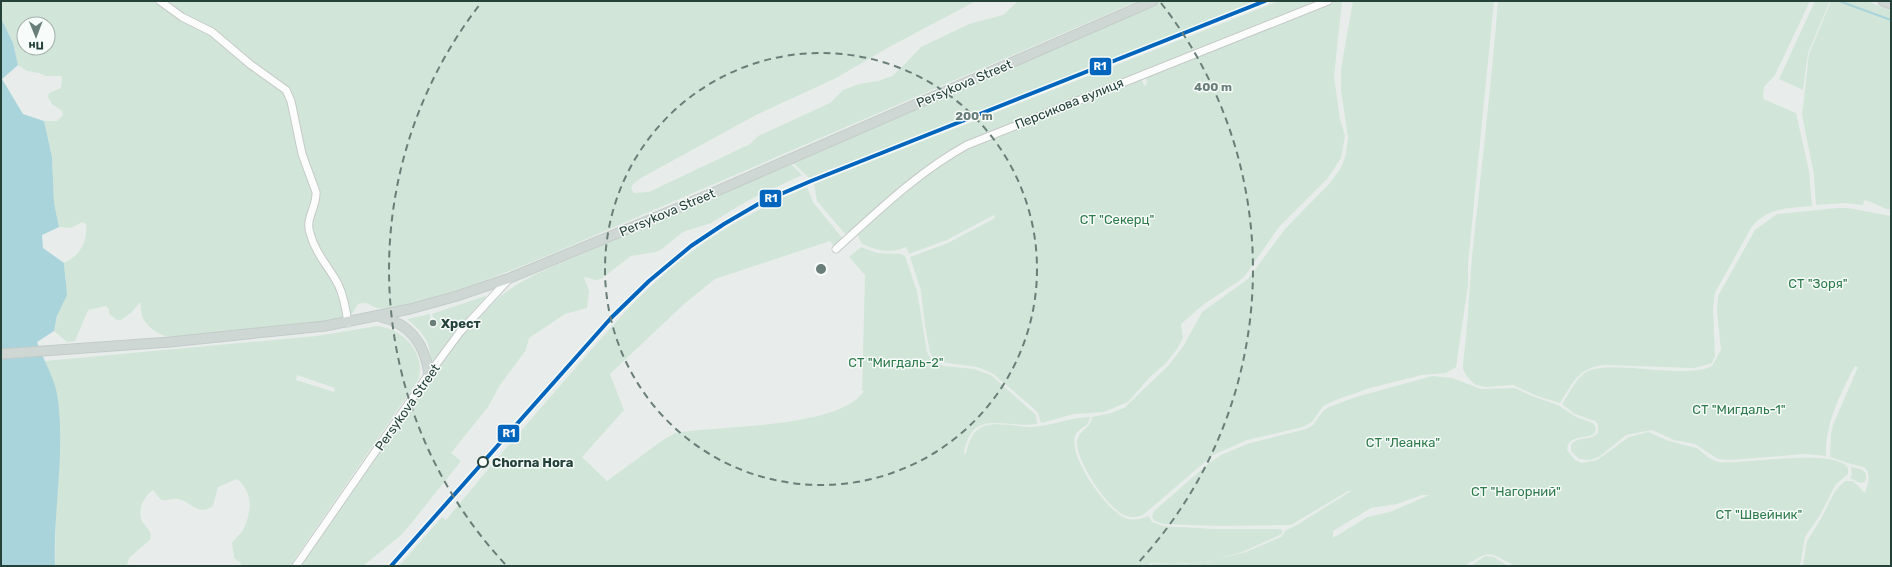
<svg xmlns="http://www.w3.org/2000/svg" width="1892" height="567" viewBox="0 0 1892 567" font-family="Rubik,sans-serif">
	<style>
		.green { fill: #d1e6d8; fill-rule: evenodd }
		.water { fill: #a9d4db }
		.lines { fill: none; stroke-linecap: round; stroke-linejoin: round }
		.stream { stroke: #a9d4db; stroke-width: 2 }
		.minor-casing { stroke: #c5cac8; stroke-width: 9 }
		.major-casing { stroke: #c3ccc9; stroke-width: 11 }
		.minor { stroke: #fcfcfc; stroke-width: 7 }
		.major { stroke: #cfd7d5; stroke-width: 9 }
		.rail-1-casing { stroke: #f7fbf9; stroke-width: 7 }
		.rail-1 { stroke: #0065bd; stroke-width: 4 }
		.ring { fill: none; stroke: #697e78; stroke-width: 2; stroke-dasharray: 7 5 }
		.poi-dot { fill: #697e78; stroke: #f7fbf9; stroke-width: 1.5 }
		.stop-dot { fill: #f7fbf9; stroke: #24423a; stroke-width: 2 }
		.labels { text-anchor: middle; stroke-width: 3; stroke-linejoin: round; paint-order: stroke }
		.street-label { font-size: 13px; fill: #24423a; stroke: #f7fbf9 }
		.park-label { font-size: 13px; fill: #2d7a4b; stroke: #f7fbf9 }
		.poi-label { font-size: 13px; font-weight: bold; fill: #24423a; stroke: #f7fbf9; text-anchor: start }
		.stop-label { font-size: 13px; font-weight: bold; fill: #24423a; stroke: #f7fbf9; text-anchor: start }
		.centre { fill: #697e78; stroke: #f7fbf9; stroke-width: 2 }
		.ring-label { font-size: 12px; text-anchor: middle; font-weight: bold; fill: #697e78; stroke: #f7fbf9; stroke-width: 3; stroke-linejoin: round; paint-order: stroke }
		.line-badge { stroke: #f7fbf9; stroke-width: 1.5 }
		.badge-label { font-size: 11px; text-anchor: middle; font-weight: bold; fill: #fff }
	</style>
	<rect width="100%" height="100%" fill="#e8edeb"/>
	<path class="green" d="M1,1H976L891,46L836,78L756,115L641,178L633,184L631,188L634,193L649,192L750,144L758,136L830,103L843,90L859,84L878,81L892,76L903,66L921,47L969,24L1003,15L1018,1H1138L554,253C502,274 448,297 393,307C389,308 381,309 377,308C368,306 371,301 358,304L349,318L336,320L173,338C163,337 149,329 144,320C141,315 141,308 140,302L132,312L121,320H117L109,314V309L106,306L88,310L75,341L67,342L54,331L66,280L64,263C79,256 88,242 86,224L82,222L71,228L59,227L54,203L52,157L44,121H57L63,115L62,111L52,104L48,97L49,93L61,88L62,79L61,76H46L39,73L27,71L18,65L13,43L1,18ZM24,24H48V48H24Z
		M1162,1H1259L809,178L793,163Z
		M1279,1H1322C1234,38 1145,70 1057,105C1020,120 980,132 946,153C909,176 878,207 846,235L817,201L814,184Z
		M1336,1H1342L1334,77L1340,119L1345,136L1341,158L1328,178L1279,227L1245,276L1239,281L1204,304L1181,324L1183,338L1177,349L1166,363L1150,377L1128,402L1104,412L1074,414L1041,423L1038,413L1032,407L992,373L977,367L941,362L934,359L930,352L925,326L921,291L910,257L948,243L995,218L994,215L947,240L909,254L906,247C892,254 877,251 862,244L857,234L911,186L967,148L1142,79L1144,86L1147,84L1146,77Z
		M1353,1H1494L1468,264V285L1456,367L1446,373L1422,375L1370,388L1336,400L1323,406L1312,422L1303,427L1247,440L1213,455L1143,515C1135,518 1129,518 1122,514C1106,505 1076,461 1077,442C1078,430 1091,429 1092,417L1111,413L1124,408L1169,365L1184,345L1202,312L1248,279L1285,229L1329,184L1341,168L1346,154L1348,137L1341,91V69Z
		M1498,1H1810L1775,75L1764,87L1763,99L1796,113L1809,171L1812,206C1789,208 1765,208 1751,228L1715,293L1713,308L1715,356L1712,363L1695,368L1603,365C1577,369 1573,383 1560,403L1537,396L1513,385L1486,387L1476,385L1467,377L1463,369V363C1468,327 1469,292 1472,257C1481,172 1491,87 1498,1Z
		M1815,1H1830L1808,53L1803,90L1779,79Z
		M1831,1H1867L1891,10V210C1881,208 1874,202 1864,200L1863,205L1845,203L1816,205L1814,175L1802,115L1809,54Z
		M791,164L802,175L749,200L711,223L683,232L662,249L656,252L631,256L601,279L595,280L584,277L589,291L587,308L565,314L529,338L526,350L500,385L488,407L451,453L461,461L409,526L400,536L363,566H301L431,376L466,330L499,297L516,285L538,273Z
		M807,187L813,202L843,239L835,247L830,241L715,279L683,305L610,374L624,410L582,457L607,481L663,440L675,433C719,425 839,429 864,391H862L865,275L849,257L861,247L877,253L901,254L905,256L917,291L927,352L932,361L944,366L974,369L991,375L1036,415L1037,424C1004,429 971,407 964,454L965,455C969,445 970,433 982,427C994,421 1018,427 1032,427C1051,426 1070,417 1090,417L1088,424C1083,428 1078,429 1075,436C1068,456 1106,510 1125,518C1133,521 1141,519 1149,516L1152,522L1163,526L1214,529H1279L1282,530V534L1245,551L1207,562L1185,564L1151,563L1147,566H399L442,517L446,520C487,470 529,421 572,372C610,328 650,281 698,247C732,222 769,204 807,187Z
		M1837,208H1848L1891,216V566H1803L1807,541L1822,517L1835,491L1845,481H1853L1865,493C1868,484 1872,474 1864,467L1851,464L1830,457L1831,434L1833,425L1858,367L1855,366C1840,394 1825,424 1826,456L1804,454L1731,460L1718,459L1695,444L1674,440L1652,430L1626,435L1599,457L1590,460L1579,459L1571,451V445C1577,436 1591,441 1598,433V424L1595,421L1575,414L1562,404C1568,395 1575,381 1583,374C1605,356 1682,381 1712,366L1721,350L1717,312L1718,296L1755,230L1777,214Z
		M485,296L486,297L459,327L434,362L430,360C432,341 420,330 407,319L430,314L431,325L436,324L432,314Z
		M377,326C403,328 427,354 418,380L290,566H240L241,563L234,558L232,543C235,538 241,534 244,528C252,510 253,492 237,479L218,487L213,506C197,517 191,501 178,499C173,498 166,501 162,500C158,498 156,493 153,490C144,496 137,510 142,521C146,528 153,531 150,540L129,558L127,566H55L56,510L60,446L58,399L45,361L317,336ZM297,375L335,388L334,392L296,380Z
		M1432,376L1452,378L1481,389L1515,388L1532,396L1558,405L1576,417L1593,423L1596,428L1594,434C1583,440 1569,434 1567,450L1575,460L1582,463L1597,460L1629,437L1648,432L1669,441L1697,448L1709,458L1718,462C1742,465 1836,447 1848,468V474L1836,484L1820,515L1805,537L1800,566H1515C1487,552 1492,549 1465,566H1148L1152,564L1201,563L1246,552L1281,537L1286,530L1297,525L1351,491H1348L1291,525L1219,526L1163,524L1155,521L1152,517L1154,511L1209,463L1221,455L1250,443L1306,429L1313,425L1323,411L1329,407L1356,397ZM1422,495H1429L1390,512L1367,517L1333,538V531L1371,508L1397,504Z
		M1851,467C1860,468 1870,471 1865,482L1860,483L1850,478L1852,474Z
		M1485,556L1494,557L1508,566H1471Z"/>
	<path class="water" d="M1,18L13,43L18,65L2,79L23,114L44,121L52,157L54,203L59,227L42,235L43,248L64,263L67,295L57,316L54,331L37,342C44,361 56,381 58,400C65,455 53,511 55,566H1Z"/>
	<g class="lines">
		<path class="stream" d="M1839,1L1891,20"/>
		<defs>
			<path id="minor" d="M160,1L182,17L212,32L251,65L286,90L291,101L302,154L316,192C317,207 305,218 310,233C315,253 329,267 338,284C344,296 346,309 348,323
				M836,249C878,211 918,172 967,145L1328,1
				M296,566L429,374L460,332L509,279"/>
			<path id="major" d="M1883,1L1891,4
				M381,317C411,324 425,345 429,374
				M1,354L170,342L325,326L410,309L457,296L510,278L673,210L1153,1"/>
		</defs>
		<use href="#minor" class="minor-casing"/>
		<use href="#major" class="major-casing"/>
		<use href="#minor" class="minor"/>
		<use href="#major" class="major"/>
		<defs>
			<path id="rail-1" d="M391,566L611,318L649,281L691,246L724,224L760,203L811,181L1265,1"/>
		</defs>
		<use href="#rail-1" class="rail-1-casing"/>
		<use href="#rail-1" class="rail-1"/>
	</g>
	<g class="ring">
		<circle cx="821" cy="269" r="216"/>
		<path d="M505 564A432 432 0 0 1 481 3M1161 3A432 432 0 0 1 1137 564"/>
	</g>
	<circle class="poi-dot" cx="433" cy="323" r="4"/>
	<circle class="stop-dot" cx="483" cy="462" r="5"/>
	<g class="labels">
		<g class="street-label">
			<text transform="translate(964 83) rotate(-23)" y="5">Persykova Street</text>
			<text transform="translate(1069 103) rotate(-22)" y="5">Персикова вулиця</text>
			<text transform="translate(667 212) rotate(-23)" y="5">Persykova Street</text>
			<text transform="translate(407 407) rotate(-55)" y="5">Persykova Street</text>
		</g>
		<g class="park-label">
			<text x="1117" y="224">СТ "Секерц"</text>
			<text x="1818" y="288">СТ "Зоря"</text>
			<text x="896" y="367">СТ "Мигдаль-2"</text>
			<text x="1739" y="414">СТ "Мигдаль-1"</text>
			<text x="1403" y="447">СТ "Леанка"</text>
			<text x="1516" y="496">СТ "Нагорний"</text>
			<text x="1759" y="519">СТ "Швейник"</text>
		</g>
		<g class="poi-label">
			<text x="441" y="328">Хрест</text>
		</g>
		<g class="stop-label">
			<text x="492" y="467">Chorna Hora</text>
		</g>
	</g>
	<circle cx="821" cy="269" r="6" class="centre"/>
	<g class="ring-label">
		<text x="1213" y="91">400 m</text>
		<text x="974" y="120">200 m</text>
	</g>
	<g class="line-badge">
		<rect x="1089" y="57" width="23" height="19" rx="4" fill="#0065bd"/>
		<rect x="759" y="189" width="23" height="19" rx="4" fill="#0065bd"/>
		<rect x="497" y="424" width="23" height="19" rx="4" fill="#0065bd"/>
	</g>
	<g class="badge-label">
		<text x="1100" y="70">R1</text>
		<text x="771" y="202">R1</text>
		<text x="509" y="437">R1</text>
	</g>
	<rect width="1892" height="567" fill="none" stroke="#24423a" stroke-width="4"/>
	<g transform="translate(36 36) rotate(179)"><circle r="19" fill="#f7fbf9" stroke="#a3b1ad"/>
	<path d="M0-3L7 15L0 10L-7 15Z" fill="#697e78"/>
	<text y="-6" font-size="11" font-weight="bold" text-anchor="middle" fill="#24423a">Пн</text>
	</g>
</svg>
